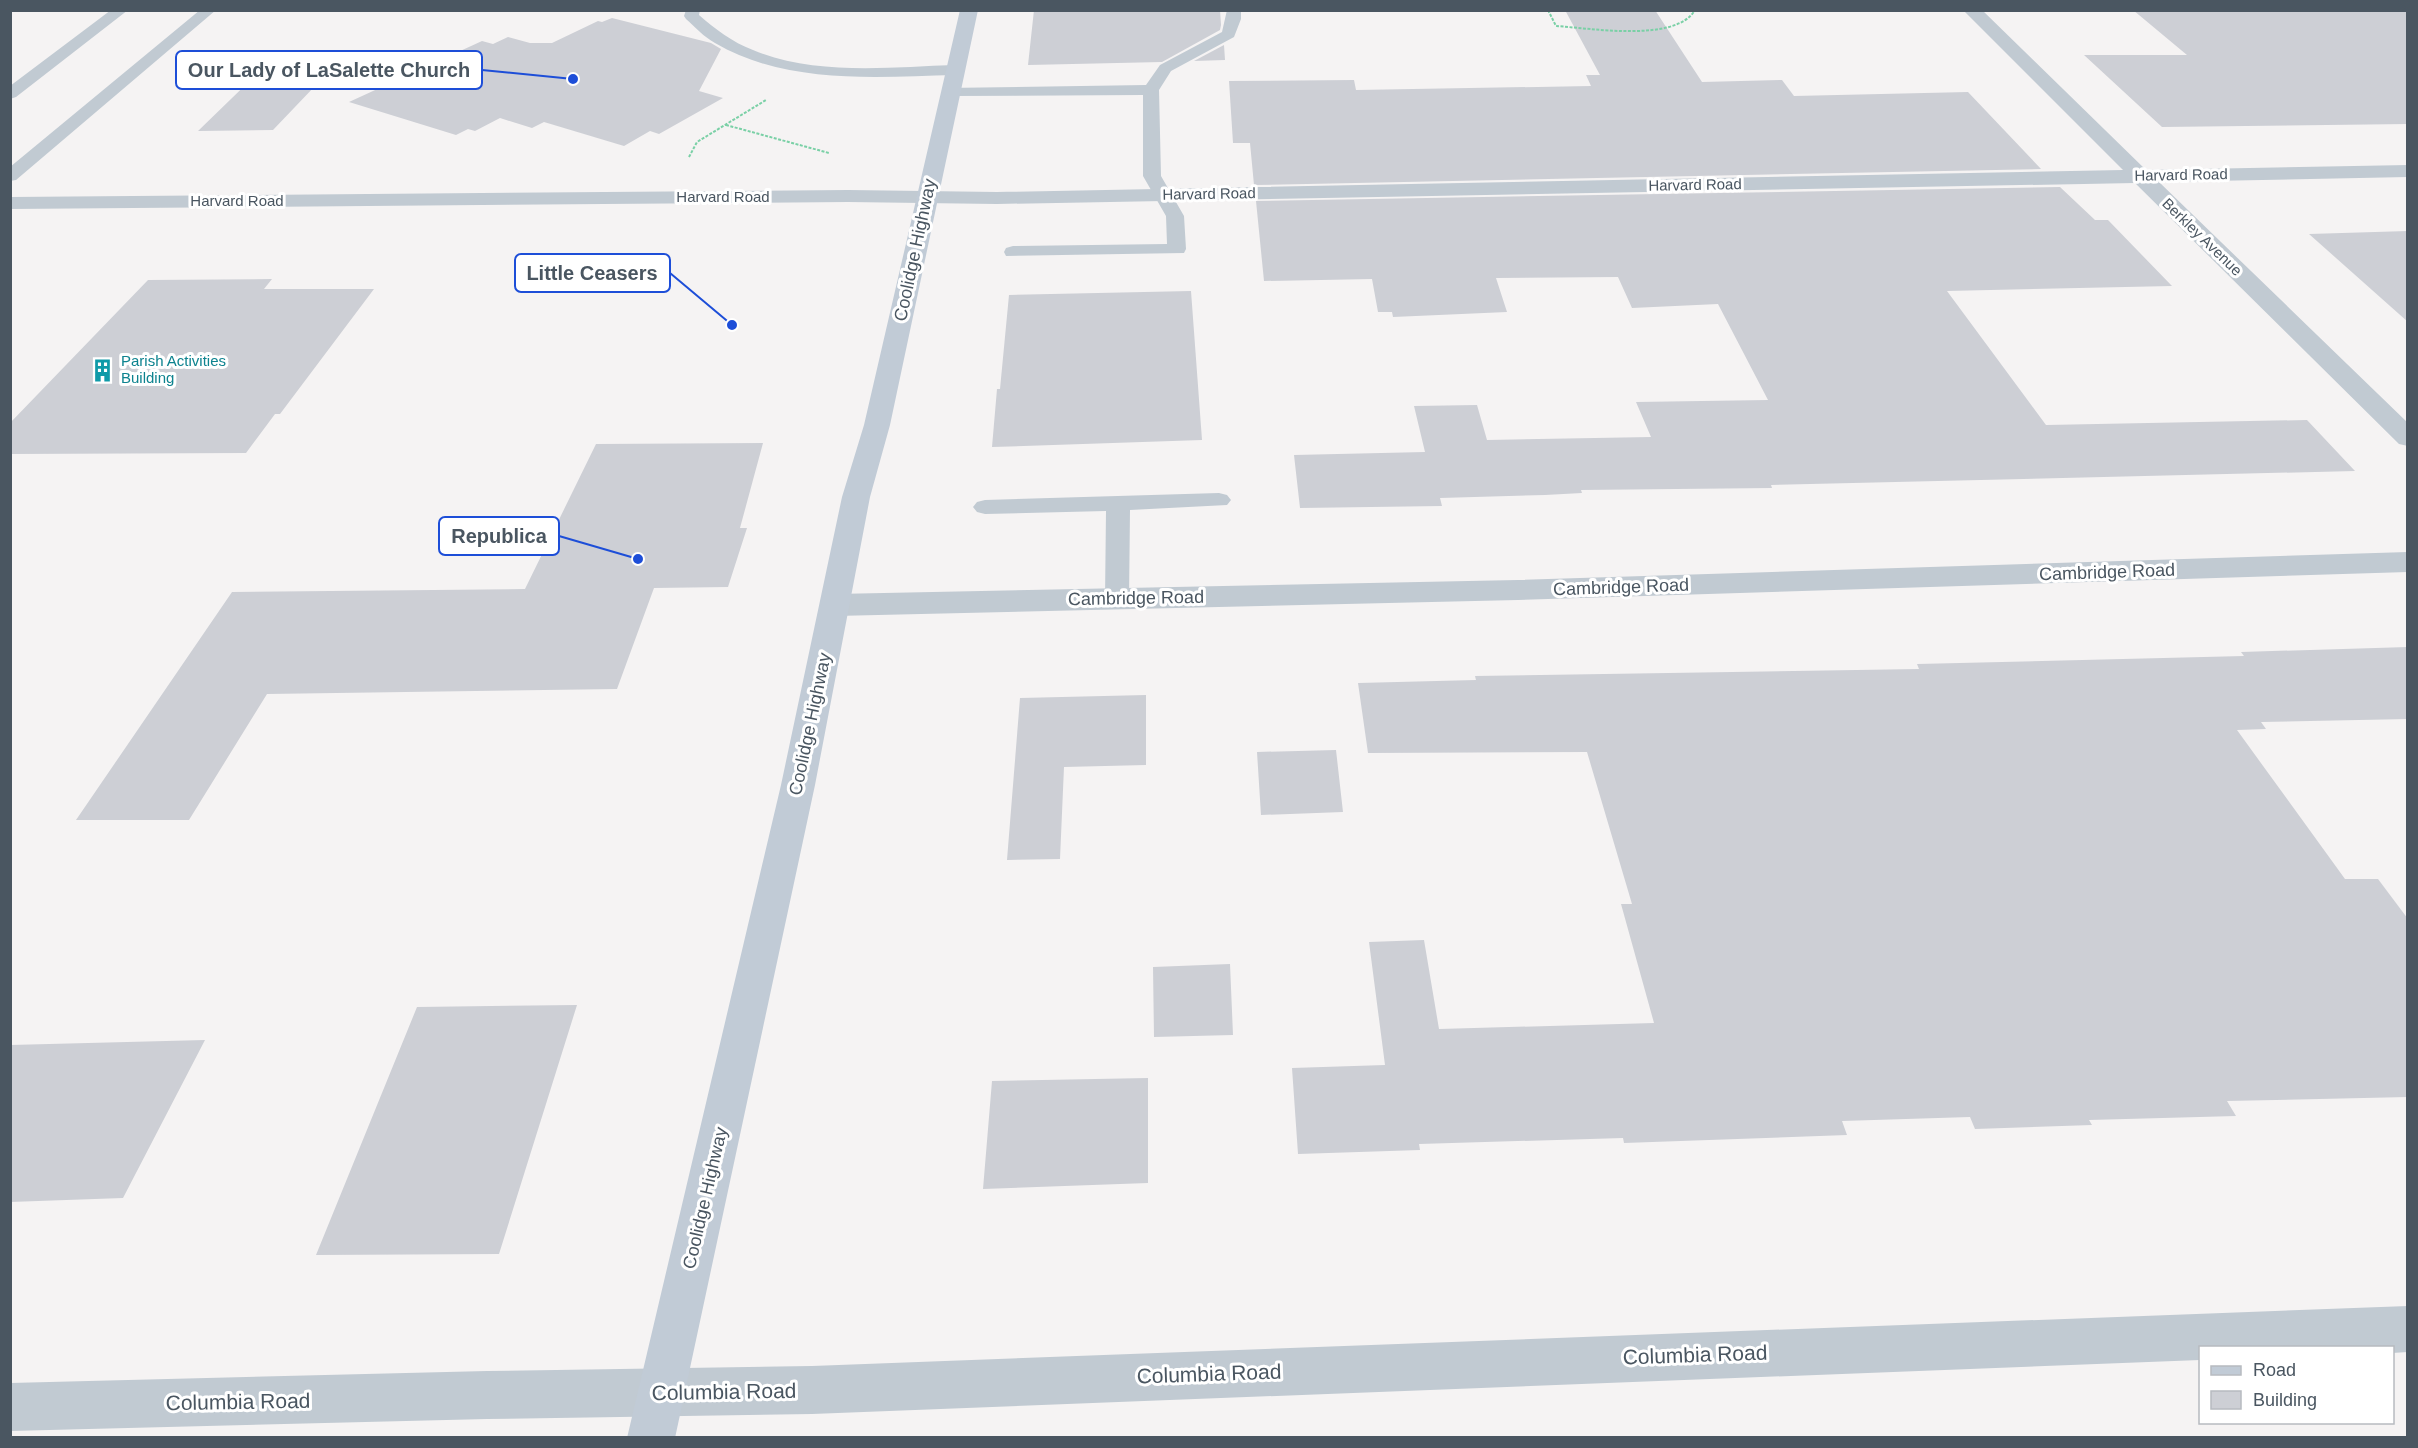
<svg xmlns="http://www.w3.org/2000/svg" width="2418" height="1448" viewBox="0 0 2418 1448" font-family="Arial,sans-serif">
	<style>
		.building { fill: #cdcfd5 }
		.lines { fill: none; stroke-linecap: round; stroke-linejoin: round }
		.path { stroke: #7ad0a6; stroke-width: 2; stroke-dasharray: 3 1.5; stroke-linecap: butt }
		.lane { fill: #c1cad2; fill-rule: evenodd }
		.street { fill: #c1cad2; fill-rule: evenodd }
		.secondary { fill: #c1cbd6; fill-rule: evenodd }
		.labels { text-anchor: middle; stroke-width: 6; stroke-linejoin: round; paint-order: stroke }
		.far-street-label { font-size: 15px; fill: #4a5661; stroke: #fff }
		.far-culture-label { font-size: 15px; fill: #0d838f; stroke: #fff; text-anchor: start }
		.street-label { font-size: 18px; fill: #4a5661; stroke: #fff }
		.near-street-label { font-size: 21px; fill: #4a5661; stroke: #fff }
		.leader { fill: none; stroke: #1d4ed8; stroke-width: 2 }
		.callout-dot { fill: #1d4ed8; stroke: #fff; stroke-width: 2 }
		.callout { fill: #fff; stroke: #1d4ed8; stroke-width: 2 }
		.callout-label { font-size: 20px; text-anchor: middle; font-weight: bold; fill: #4a5661 }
	</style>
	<rect width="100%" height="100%" fill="#f5f3f3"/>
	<path class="building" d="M1034,10H1220L1221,25L1220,30L1162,62L1028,65Z
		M1565,10H1655L1702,82L1782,80L1794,96L1968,92L2041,169L1254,185L1250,143H1233L1229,81L1354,80L1356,90L1591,86L1586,75H1600Z
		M2133,10H2408V124L2162,127L2084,55H2187Z
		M612,18L711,43L721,49L699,91L723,98L659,134L650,131L624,146L544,122L532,128L500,118L475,131L468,129L456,135L349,102L482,41L493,44L508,37L530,43H552L598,21L602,22Z
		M1224,45L1225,60L1194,61Z
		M337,63L273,130L198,131L267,64Z
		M2060,187L2095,220H2108L2172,286L1947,291L2046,425L2307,420L2355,471L1771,485L1772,488L1581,490L1582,493L1545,495L1440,498L1442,506L1300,508L1294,455L1425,452L1414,406L1477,405L1487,440L1651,437L1636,402L1768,400L1718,304L1632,308L1618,277L1496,278L1507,312L1393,317L1392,312H1378L1372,279L1264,281L1256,201Z
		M2408,231V322L2309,234Z
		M272,279L264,289H374L280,414H275L246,453L10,454V423L148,280Z
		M1191,291L1202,440L992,447L997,389H1000L1009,295Z
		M763,443L740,528H747L728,587L654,588L617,689L267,694L189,820H76L232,592L525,589L596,444Z
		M2408,647V719L2261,722L2266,729L2237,730L2345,879H2378L2408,919V1097L2227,1101L2236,1116L2089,1120L2092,1125L1975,1129L1970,1117L1842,1121L1847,1135L1624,1143L1623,1138L1419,1144L1420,1150L1298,1154L1292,1068L1385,1065L1369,942L1424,940L1439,1029L1654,1023L1621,904H1632L1587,752L1368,753L1358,683L1476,680L1475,676L1919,669L1917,664L2244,656L2241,652Z
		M1146,695V765L1064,767L1060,859L1007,860L1020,698Z
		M1336,750L1343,812L1261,815L1257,752Z
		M1230,964L1233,1035L1154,1037L1153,967Z
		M577,1005L499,1254L316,1255L417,1007Z
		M205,1040L123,1198L10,1202V1045Z
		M1148,1078V1183L983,1189L992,1081Z"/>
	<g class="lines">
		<path class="path" d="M1548,10L1556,26C1589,28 1676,43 1695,10
			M726,125L829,153
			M689,157L697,142L766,100"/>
		<path class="lane" d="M111,10H128L16,97L10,99V86Z
			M200,10H216L16,180L10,181V167Z
			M686,10H700L699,15C715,29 732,42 753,50C815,76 890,67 955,65L963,70L955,75C874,77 787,85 715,43C704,37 695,27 686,19L684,16Z
			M1227,10H1241V19L1234,37L1171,71L1159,90L1161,176L1184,216L1186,249L1184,253L1006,256L1004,252L1006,248L1013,246L1167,244L1166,216L1143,176V95L951,96L945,94L943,91L945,88L1146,85L1160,65L1222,32Z
			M1219,493L1227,495L1231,500L1227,505L1130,510L1129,599L1126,605L1117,608L1108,605L1105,599L1106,511L985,514L977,512L973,507L977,502L985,500Z"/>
		<path class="street" d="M1963,10H1982L2146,170L2408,165V177L2159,182L2408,423V446L2399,444L2135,183L997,204L848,202L10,209V197L848,190L997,192L2123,170Z
			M2408,552V572L1518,600L835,616L824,612L820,605L824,598L835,594L1518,580Z
			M2408,1306V1352L2392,1353V1348H2200V1360L812,1414L487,1419L10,1431V1383L487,1371L812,1366Z"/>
		<path class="secondary" d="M960,10H978L890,425L870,497L815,785L675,1438H627L781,785L842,497L864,425Z"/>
	</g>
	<defs>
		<symbol id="building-bare" viewBox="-9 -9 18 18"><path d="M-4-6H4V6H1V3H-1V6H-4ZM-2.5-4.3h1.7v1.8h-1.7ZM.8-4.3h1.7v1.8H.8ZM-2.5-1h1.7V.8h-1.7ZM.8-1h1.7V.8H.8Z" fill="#0f9aa8" stroke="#fff" stroke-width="2.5" paint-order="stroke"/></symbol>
	</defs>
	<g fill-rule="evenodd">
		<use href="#building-bare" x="86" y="354" width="33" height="33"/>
	</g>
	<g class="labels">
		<g class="far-street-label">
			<text transform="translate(2181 175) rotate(-1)" y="5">Harvard Road</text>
			<text transform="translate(1695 185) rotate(-1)" y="5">Harvard Road</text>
			<text transform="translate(1209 194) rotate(-1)" y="5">Harvard Road</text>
			<text x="723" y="202">Harvard Road</text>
			<text x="237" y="206">Harvard Road</text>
			<text transform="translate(2202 237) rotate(44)" y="5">Berkley Avenue</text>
		</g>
		<g class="far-culture-label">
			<text x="121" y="366">Parish Activities<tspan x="121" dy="17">Building</tspan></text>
		</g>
		<g class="street-label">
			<text transform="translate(915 250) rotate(-78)" y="6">Coolidge Highway</text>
			<text transform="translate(2107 572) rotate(-2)" y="6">Cambridge Road</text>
			<text transform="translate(1621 587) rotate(-2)" y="6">Cambridge Road</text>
			<text transform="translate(1136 598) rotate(-1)" y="6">Cambridge Road</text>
			<text transform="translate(810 724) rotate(-78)" y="6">Coolidge Highway</text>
			<text transform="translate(705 1198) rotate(-77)" y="6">Coolidge Highway</text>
		</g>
		<g class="near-street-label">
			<text transform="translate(1695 1355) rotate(-2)" y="7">Columbia Road</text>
			<text transform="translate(1209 1374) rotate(-2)" y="7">Columbia Road</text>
			<text transform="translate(724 1392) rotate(-1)" y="7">Columbia Road</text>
			<text transform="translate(238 1402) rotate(-1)" y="7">Columbia Road</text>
		</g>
	</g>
	<path class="leader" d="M573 79L482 70M732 325L670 273M638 559L559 536"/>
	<g class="callout-dot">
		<circle cx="573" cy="79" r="6"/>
		<circle cx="732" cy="325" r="6"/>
		<circle cx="638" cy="559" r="6"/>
	</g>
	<g class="callout">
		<rect x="176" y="51" width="306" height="38" rx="6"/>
		<rect x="515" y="254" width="155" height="38" rx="6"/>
		<rect x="439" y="517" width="120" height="38" rx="6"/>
	</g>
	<g class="callout-label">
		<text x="329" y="77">Our Lady of LaSalette Church</text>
		<text x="592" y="280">Little Ceasers</text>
		<text x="499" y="543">Republica</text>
	</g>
	<rect width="2418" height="1448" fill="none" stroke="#4a5661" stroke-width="24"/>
	<rect x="2199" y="1346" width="195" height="78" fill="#ffffff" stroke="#b7bbc0" stroke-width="1.5"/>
	<rect x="2211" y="1366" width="30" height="9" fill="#c1cbd6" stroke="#b7bbc0" stroke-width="1.5"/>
	<text x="2253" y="1376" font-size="18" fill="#4a5661">Road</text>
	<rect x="2211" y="1391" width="30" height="18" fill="#cdcfd5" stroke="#b7bbc0" stroke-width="1.5"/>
	<text x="2253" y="1406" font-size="18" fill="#4a5661">Building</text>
</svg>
